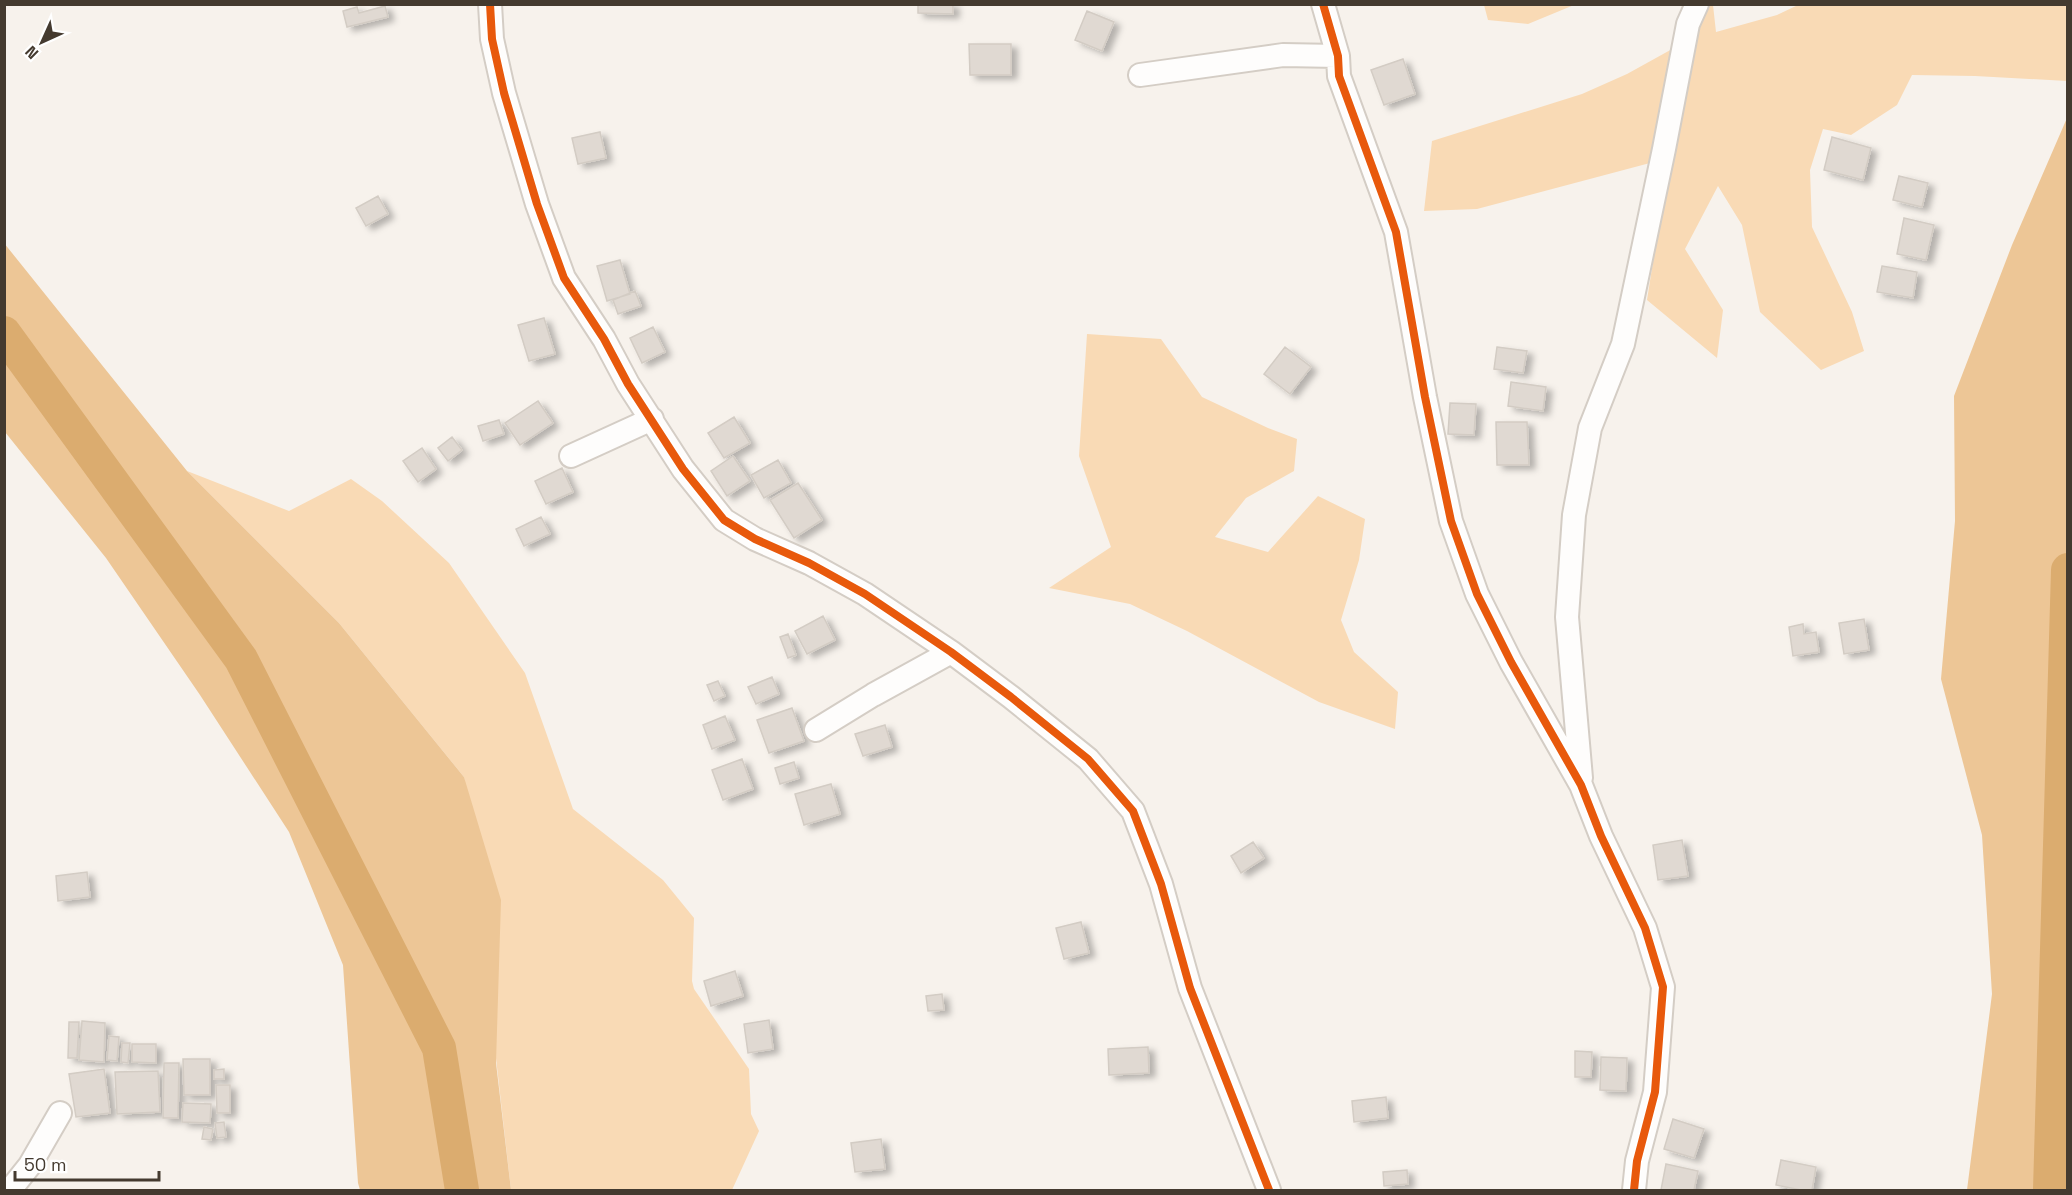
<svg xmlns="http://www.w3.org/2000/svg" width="2072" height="1195" viewBox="0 0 2072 1195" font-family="'Space Grotesk',sans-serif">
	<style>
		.green { fill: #f9dab5 }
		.forest { fill: #edc696 }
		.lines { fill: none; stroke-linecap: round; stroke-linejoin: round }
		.river { stroke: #dbac6f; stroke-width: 34 }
		.building { fill: #e0d9d2; stroke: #d3ccc4; stroke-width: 1.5; filter: url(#shadow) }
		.street-casing { stroke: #d4cdc5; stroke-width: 26 }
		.street { stroke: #fefdfc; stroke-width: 22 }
		.cycleway-casing { stroke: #fff; stroke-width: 11 }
		.cycleway { stroke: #e8590c; stroke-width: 8 }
	</style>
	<defs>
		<filter id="shadow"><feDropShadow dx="6" dy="4" stdDeviation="3" flood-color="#0004"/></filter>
	</defs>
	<rect width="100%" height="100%" fill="#f7f2ec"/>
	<path class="green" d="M1484,5V4L1574,5L1528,24L1488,20Z
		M1698,5H1713L1716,32L1777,15L1798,5H2067V81L1975,76L1912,75L1897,105L1851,135L1823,129L1810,170L1812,227L1852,312L1864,351L1821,370L1760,312L1742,225L1718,186L1685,249L1723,310L1717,358L1647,300L1664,192L1650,163L1477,209L1424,211L1432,141L1582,94L1627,74L1683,43Z
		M1087,334L1161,339L1202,397L1268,428L1297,439L1294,471L1246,498L1215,537L1268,552L1318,496L1365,519L1359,560L1341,620L1354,652L1398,692L1395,729L1319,702L1187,631L1130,604L1049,588L1111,547L1079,456Z
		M187,471L289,511L351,479L382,501L449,563L525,673L573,809L663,880L694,918L692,981L694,989L749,1069L751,1114L759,1131L732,1190H511L464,777L339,623Z"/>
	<path class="forest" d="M2067,118V1190H1967L1992,994L1982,835L1941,679L1955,521L1954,396L2012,245Z
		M4,243L187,471L339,623L464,777L501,900L496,1063L511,1190H360L358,1183L343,965L289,832L200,695L106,558L5,432Z"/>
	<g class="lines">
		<path class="river" d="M4,333L241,659L439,1048L462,1190
			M2050,1190L2068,570"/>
	</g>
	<path class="building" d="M918,4H953V14L918,13Z
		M385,6L388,17L347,27L343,11L357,7L359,13Z
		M1087,11L1114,22L1102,51L1075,40Z
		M969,44H1011V75H970Z
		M1403,59L1415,94L1384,105L1371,70Z
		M600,132L606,158L578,164L572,138Z
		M1832,137L1871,148L1863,180L1824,170Z
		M1899,176L1928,183L1922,207L1893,200Z
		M378,196L388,214L366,226L356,208Z
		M1904,218L1934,225L1926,260L1897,254Z
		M620,260L630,294L607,301L597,266Z
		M1882,266L1917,272L1913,298L1877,292Z
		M635,291L641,306L618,314L613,300Z
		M544,318L555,354L529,361L518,325Z
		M653,327L665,352L642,363L630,338Z
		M1285,347L1311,367L1290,394L1264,374Z
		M1497,347L1527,351L1523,373L1494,369Z
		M1511,382L1546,387L1543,411L1508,406Z
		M538,401L553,423L520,445L505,423Z
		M1450,403L1476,404L1474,435L1448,434Z
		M734,417L750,443L724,458L708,433Z
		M499,420L504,434L483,441L478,426Z
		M1496,422H1527L1529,465H1497Z
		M452,437L462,450L448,461L438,448Z
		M422,448L436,469L418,482L403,461Z
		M733,456L750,481L727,496L711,471Z
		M778,460L791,483L764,498L751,475Z
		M562,468L573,492L546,504L535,481Z
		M798,483L822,520L794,538L770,500Z
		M541,517L550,534L524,546L516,529Z
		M823,616L835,640L807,654L795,631Z
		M1864,619L1869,650L1844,654L1839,623Z
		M1803,624L1804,634L1816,632L1819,652L1793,656L1789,627Z
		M788,634L796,655L788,658L780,637Z
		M772,677L779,694L756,704L748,687Z
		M718,681L725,696L714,701L707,685Z
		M792,708L804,741L769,753L757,720Z
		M725,716L735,740L712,749L703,725Z
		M885,725L892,747L863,756L855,734Z
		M742,759L753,789L723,800L712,770Z
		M794,762L799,778L780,784L775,768Z
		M831,784L840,814L804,825L795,794Z
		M1682,840L1688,876L1658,880L1653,845Z
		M1253,842L1264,858L1241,873L1231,856Z
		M87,872L90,897L58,901L56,876Z
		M1081,922L1089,953L1064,959L1056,928Z
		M735,971L743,996L711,1006L704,981Z
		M942,994L944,1010L928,1011L926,996Z
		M769,1020L773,1049L748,1053L744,1024Z
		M82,1021L105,1023L104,1062L79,1060Z
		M69,1022H79L77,1058H68Z
		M109,1036L119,1037L117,1061L107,1060Z
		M122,1043H130L128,1063L121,1062Z
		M132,1044H156V1063L132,1062Z
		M1148,1047L1149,1073L1109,1075L1108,1049Z
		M1575,1051L1592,1052L1591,1077H1575Z
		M1601,1057L1627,1058L1626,1091L1600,1090Z
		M183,1059H210V1095H184Z
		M164,1063H179L178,1118H163Z
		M104,1069L110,1113L76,1117L69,1074Z
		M224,1069V1079H214V1070Z
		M158,1071L160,1112L117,1114L115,1072Z
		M216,1085H230V1113H217Z
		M1386,1097L1388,1118L1354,1122L1352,1101Z
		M183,1103L211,1104L210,1123L182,1122Z
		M1673,1119L1704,1129L1694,1158L1664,1149Z
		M224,1122L226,1137L217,1138L215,1123Z
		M204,1127L213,1129L211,1140L202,1139Z
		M881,1139L885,1169L855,1172L851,1143Z
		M1781,1160L1816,1167L1812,1190H1801L1776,1185Z
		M1666,1164L1698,1171L1694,1190H1661Z
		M1407,1170L1408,1184L1384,1186L1383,1172Z"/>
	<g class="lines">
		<defs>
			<path id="street" d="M490,4L492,39L504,93L537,204L564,278L604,339L628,384L683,469L724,520L755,539L809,563L865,594L951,652L1011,697L1088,759L1133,811L1161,884L1190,988L1269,1190
				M1323,4L1338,56L1339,76L1396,232L1425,397L1451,521L1477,594L1511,662L1581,785L1601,836L1645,928L1663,987L1655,1092L1637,1161L1634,1190
				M1140,75L1283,55L1338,56
				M571,456L652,419
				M816,730L873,695L951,652
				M1581,778L1567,617L1574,515L1590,428L1623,344L1664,149L1688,24L1697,4
				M10,1190L30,1165L60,1113"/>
		</defs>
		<use href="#street" class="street-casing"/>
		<use href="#street" class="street"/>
		<defs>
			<path id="cycleway" d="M490,4L492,39L504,93L537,204L564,278L604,339L628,384L683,469L724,520L755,539L809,563L865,594L951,652L1011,697L1088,759L1133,811L1161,884L1190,988L1269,1190
				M1323,4L1338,56L1339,76L1396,232L1425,397L1451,521L1477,594L1511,662L1581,785L1601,836L1645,928L1663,987L1655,1092L1637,1161L1634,1190"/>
		</defs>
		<use href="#cycleway" class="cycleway-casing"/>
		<use href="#cycleway" class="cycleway"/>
	</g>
	<rect width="2072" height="1195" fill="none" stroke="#443a2f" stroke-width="12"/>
	<g transform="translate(42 42) rotate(225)" stroke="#ffffff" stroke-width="4.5" paint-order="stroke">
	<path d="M0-4.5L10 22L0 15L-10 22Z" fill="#443a2f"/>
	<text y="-9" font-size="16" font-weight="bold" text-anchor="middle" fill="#443a2f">N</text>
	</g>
	<path d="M15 1171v9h144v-9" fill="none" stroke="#443a2f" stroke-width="3"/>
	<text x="24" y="1171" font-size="18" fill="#443a2f" stroke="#ffffff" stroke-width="4.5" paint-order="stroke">50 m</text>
</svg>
